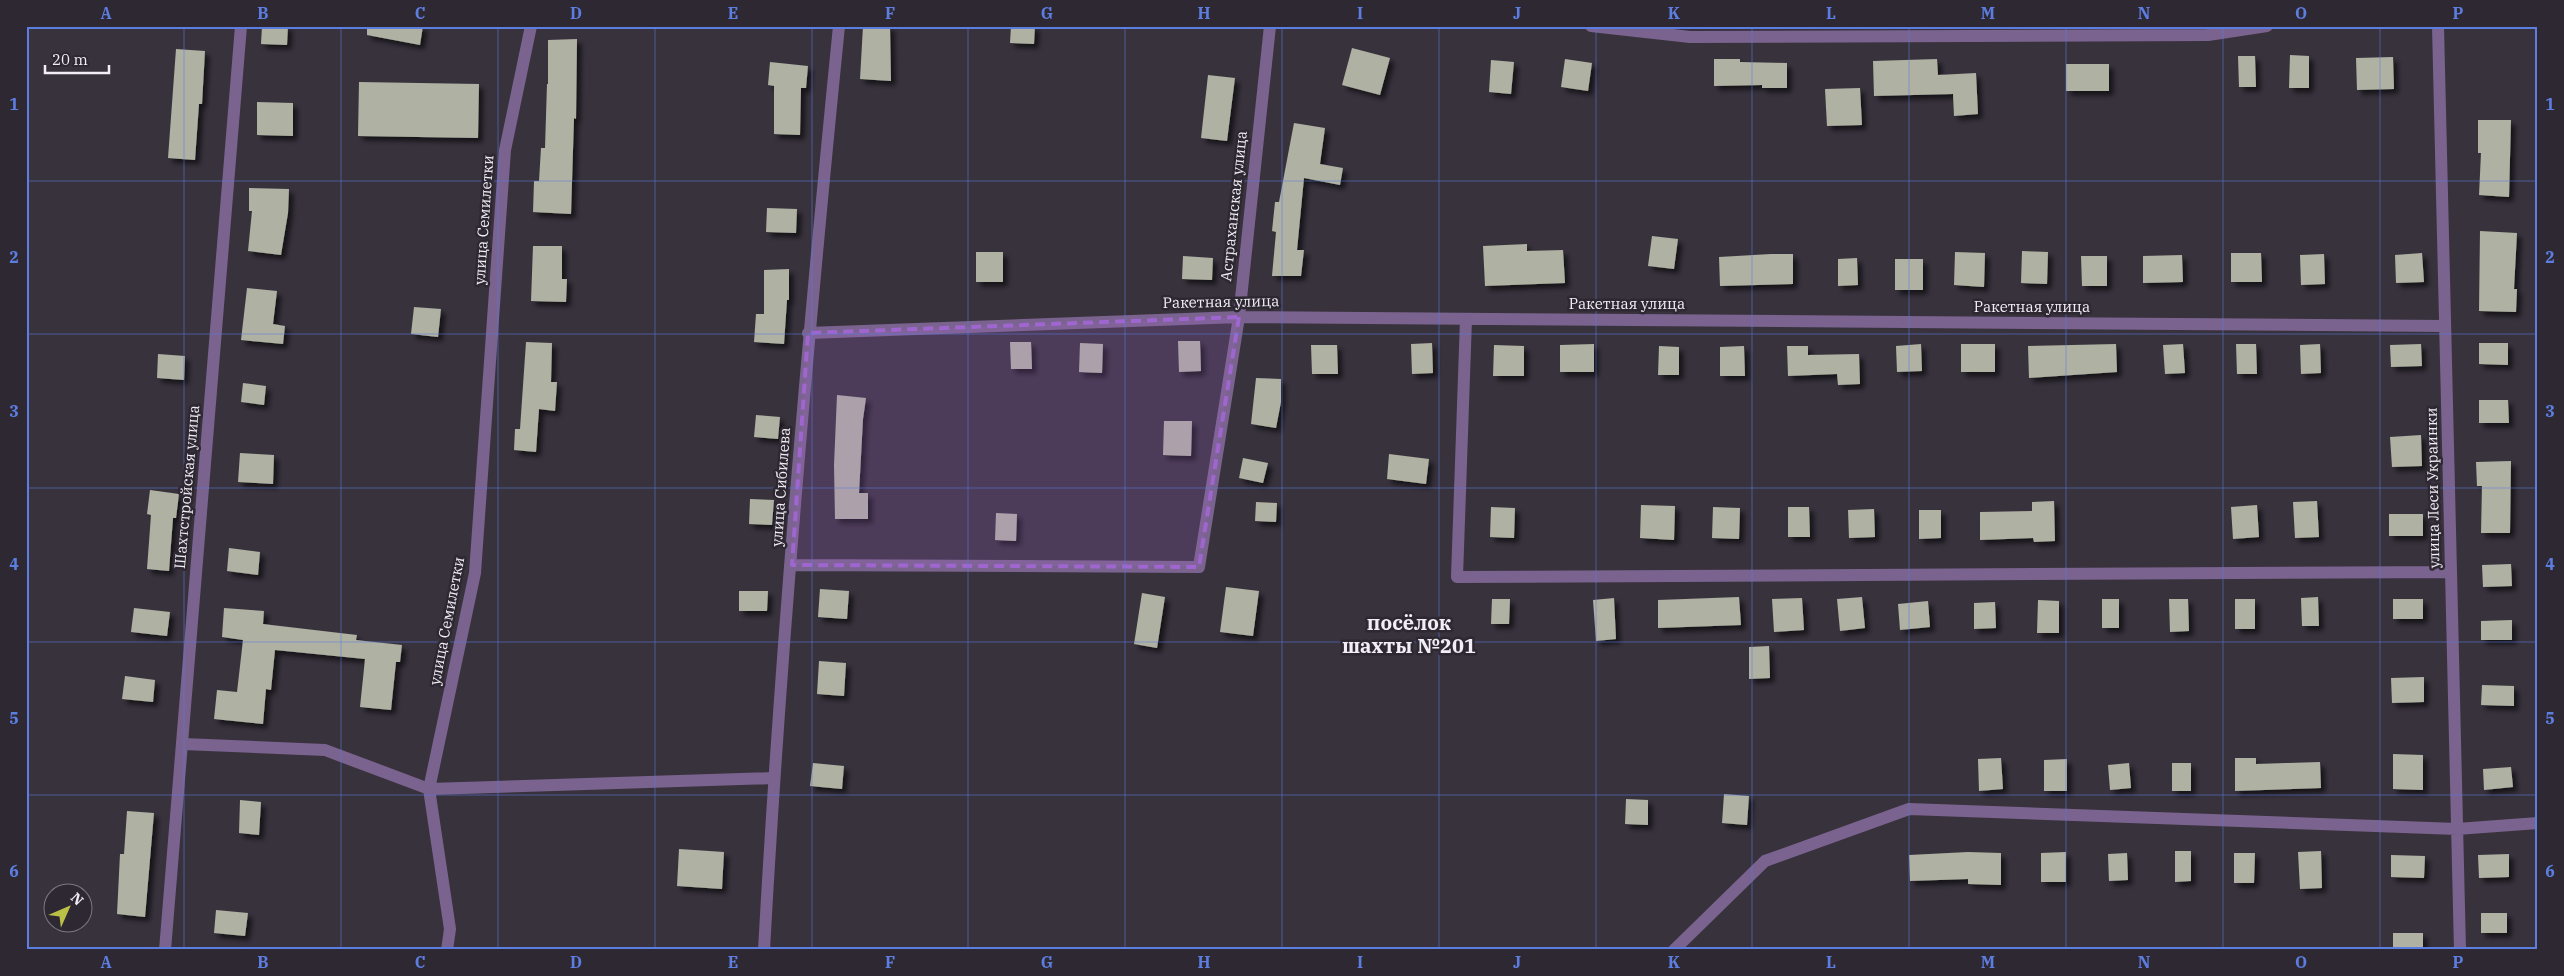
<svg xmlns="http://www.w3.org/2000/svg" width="2564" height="976" viewBox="0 0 2564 976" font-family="'IBM Plex Serif',serif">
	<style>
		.building { fill: #afb1a2; filter: url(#shadow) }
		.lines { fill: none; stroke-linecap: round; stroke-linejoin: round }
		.lane { stroke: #7a638e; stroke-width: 12 }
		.street { stroke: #7a638e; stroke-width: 12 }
		.marked { fill: #9f66cf; fill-opacity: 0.2; stroke: #9f66cf; stroke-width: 4; stroke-dasharray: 10 6; stroke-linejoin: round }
		.grid { fill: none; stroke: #5d7ee1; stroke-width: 1; stroke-opacity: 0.55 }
		.labels { text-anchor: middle; stroke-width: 5; stroke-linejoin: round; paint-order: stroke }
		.street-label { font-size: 15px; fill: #f2eef5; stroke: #2e2833 }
		.district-label { font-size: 20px; font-weight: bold; fill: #f2eef5; stroke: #2e2833 }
		.neatline { fill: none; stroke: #5d7ee1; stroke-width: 2 }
		.grid-label { font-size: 16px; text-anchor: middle; font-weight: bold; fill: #5d7ee1 }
	</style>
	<defs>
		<filter id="shadow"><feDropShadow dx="4.5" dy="4.5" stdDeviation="2.5" flood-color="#0009"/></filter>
	</defs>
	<rect width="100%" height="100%" fill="#38323d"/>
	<path class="building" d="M262,26H288L287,45L261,44Z
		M367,26H423L420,45L367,35Z
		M863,26H890L891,81L860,79Z
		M1011,26H1035L1034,44L1010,43Z
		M577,39L576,119L574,118L571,214L533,212L534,181H539L541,148H545L547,84H548V40Z
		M1352,48L1390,58L1380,95L1342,85Z
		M176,49L205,51L202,104H199L195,160L168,158Z
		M2290,55L2309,56V88H2289Z
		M2238,56H2255L2256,87H2239Z
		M2393,57L2394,89L2357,90L2356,58Z
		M1565,59L1592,63L1588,91L1561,87Z
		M1714,59H1740V62L1787,63V88H1762V85L1714,86Z
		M1937,59L1938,75L1976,73L1978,114L1954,116L1953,94L1874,96L1873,61Z
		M1491,60L1514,62L1511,94L1489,92Z
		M770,62L808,66L806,88H801L800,135L774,134V86L768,85Z
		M2066,64H2109V91H2066Z
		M1208,75L1235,78L1227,141L1201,138Z
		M359,82L479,84L478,138L358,136Z
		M1860,88L1862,125L1827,126L1825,89Z
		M257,102L293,103V136L257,135Z
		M2478,120H2511L2509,197L2479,195L2481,153H2478Z
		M1294,123L1325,128L1320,164L1343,168L1340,185L1304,178L1297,250H1304L1301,276H1272L1276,232L1272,231L1275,202H1279Z
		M249,188L289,189L288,213L281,255L248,251L252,211H249Z
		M767,208L797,209L796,233L766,232Z
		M2480,231L2517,233L2514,289H2517L2516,312L2479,311Z
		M1652,236L1678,239L1674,269L1648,266Z
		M1527,244V251L1563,250L1565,283L1485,286L1483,246Z
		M533,246H562V279H567L566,302L531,301Z
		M2022,251L2048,252L2047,284L2021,283Z
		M976,252H1003V282H976Z
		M1955,252L1985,253L1984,287L1954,285Z
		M2231,253H2261L2262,282H2231Z
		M2422,253L2424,282L2396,283L2395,255Z
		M1771,254H1793V284L1720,286L1719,257Z
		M2324,254L2325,284L2301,285L2300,255Z
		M2182,255L2183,282L2143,283V256Z
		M1183,256L1213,258L1212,280L1182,279Z
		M2081,256H2107V286H2082Z
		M1857,258L1858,285L1838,286V259Z
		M1895,259H1923V290H1895Z
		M789,269V300H787L784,344L754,342L756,314H764V270Z
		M247,288L277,291L273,324L285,326L283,344L241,340Z
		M414,307L441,309L438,337L411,334Z
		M1178,341H1200L1201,371L1179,372Z
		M526,342L552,343L551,382H557L555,411L539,409L536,452L514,450L515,429H520Z
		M1010,342H1031L1032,369H1011Z
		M1080,343L1103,344L1102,373L1079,372Z
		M1432,343L1433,373L1412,374L1411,344Z
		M2479,343H2508V365L2479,364Z
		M1594,344V372H1560V345Z
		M1921,344L1922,371L1897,372L1896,346Z
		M1961,344H1995V372H1961Z
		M2116,344L2117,372L2029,378L2028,346Z
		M2183,344L2185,373L2165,374L2163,345Z
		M2236,344H2256L2257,374H2237Z
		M2320,344L2321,373L2301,374L2300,345Z
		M2421,344L2422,366L2391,367L2390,345Z
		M1311,345H1337L1338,374H1312Z
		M1494,345L1524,346V376H1493Z
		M1659,346L1679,347V375H1658Z
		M1744,346L1745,376H1720V347Z
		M1787,346H1808V355L1859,354L1860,384L1838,385L1837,374L1788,376Z
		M158,354L185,356L184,380L157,378Z
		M1256,378L1281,379V402L1276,428L1251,424Z
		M243,383L266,386L264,405L241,402Z
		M837,395L866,398L863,419L859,493H868V519H835L834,465Z
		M2479,400H2508L2509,423H2479Z
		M756,415L780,417L778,439L754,437Z
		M1164,421H1192L1191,456L1163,455Z
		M2421,435L2422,466L2392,467L2390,437Z
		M240,453L274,455L273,484L238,482Z
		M1389,454L1429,459L1426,484L1387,479Z
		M1243,458L1268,463L1263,483L1239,478Z
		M2511,461L2510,533H2481L2482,486H2477L2476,462Z
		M150,490L179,494L176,518H173L169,571L147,569L151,515L147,514Z
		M750,499L774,500L772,525L749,524Z
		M2054,501L2055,541L2034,542L2033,538L1980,540V512L2032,511V502Z
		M2317,501L2319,537L2295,538L2293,502Z
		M1256,502L1277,503L1276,522L1255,521Z
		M1641,505L1675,506L1674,540L1640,538Z
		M2257,505L2259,537L2233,539L2231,507Z
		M1491,507L1515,508L1514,538L1490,537Z
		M1713,507L1740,508L1739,539L1712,538Z
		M1788,507H1809L1810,537H1788Z
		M1874,509L1875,537L1849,538L1848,510Z
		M1919,510H1941V538L1919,539Z
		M996,513L1017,514L1016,541L995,540Z
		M2389,514H2423V536H2389Z
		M229,548L260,552L258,575L227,571Z
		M2511,564L2512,586L2483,587L2482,565Z
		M1226,587L1259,591L1253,636L1220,632Z
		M820,589L849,591L847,619L818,617Z
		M739,591H768L767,611H739Z
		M1142,593L1165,597L1157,648L1134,644Z
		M1739,597L1741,625L1658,628V600Z
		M1862,597L1865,628L1840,631L1837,599Z
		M2318,597L2319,626H2302L2301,598Z
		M1614,598L1616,639L1596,641L1593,600Z
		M1802,598L1804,630L1774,632L1772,599Z
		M1492,599H1510L1509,624H1491Z
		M2102,599H2119V628H2102Z
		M2169,599H2188L2189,631L2170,632Z
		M2235,599H2255V629H2235Z
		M2393,599H2423V619H2393Z
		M2038,600L2059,601V633H2037Z
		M1928,601L1930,627L1900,630L1898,604Z
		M1995,602L1996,628L1974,629V603Z
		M134,608L170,612L167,636L131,632Z
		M224,608L264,611L263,624L357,635L356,640L402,645L400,662H396L391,710L360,707L365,659L275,650L271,690L266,689L263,724L214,719L217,690L237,692L243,640L222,637Z
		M2512,620V640H2481V621Z
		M1769,646L1770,678L1749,679V647Z
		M819,661L846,663L844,696L817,694Z
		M125,676L155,680L153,702L122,699Z
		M2424,677V702L2392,703L2391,678Z
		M2482,685L2514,686V706L2481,705Z
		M2393,754L2423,755V790L2393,789Z
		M2001,758L2003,789L1979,791L1978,759Z
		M2235,758H2256V764L2320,762L2321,788L2235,791Z
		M2067,759V791H2044V760Z
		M813,763L844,766L842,789L810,786Z
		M2129,763L2131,788L2110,790L2108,765Z
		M2172,763H2191V791H2172Z
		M2511,767L2513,787L2484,790L2483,769Z
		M1724,794L1749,796L1747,825L1722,823Z
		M1626,799L1648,800V825L1625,824Z
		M240,800L261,802L259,835L239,833Z
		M127,811L154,813L145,917L117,914L120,854H124Z
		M679,849L724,852L722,889L677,886Z
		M2175,851H2191V881L2175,882Z
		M2321,851L2322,888L2300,889L2298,852Z
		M1968,852L2001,853V885L1968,884V879L1910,881L1909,855Z
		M2066,852V882H2041V853Z
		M2127,853L2128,880L2109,881L2108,854Z
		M2234,853H2255L2254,883H2234Z
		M2509,854V877L2479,878L2478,855Z
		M2391,855L2425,856L2424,878L2391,877Z
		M216,910L248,913L245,936L214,933Z
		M2481,913H2507V933H2481Z
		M2393,933H2423V950H2393Z"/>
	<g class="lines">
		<path class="lane" d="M183,744L325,750L429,789L450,929L447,950"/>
		<path class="street" d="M531,26L505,150L475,573L429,789L774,778
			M1591,26L1690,37L2208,35L2267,26
			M2438,26L2460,950
			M1466,319L1457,577L2451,572
			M808,333L1239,317L2445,326
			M792,565L1199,567L1239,317L1270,26
			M165,950L241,26
			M764,950C781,641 808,334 839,26
			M1674,950L1765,861L1909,809L2457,829L2538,823"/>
	</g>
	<path class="marked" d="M1239,317L1199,567L792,565L808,333Z"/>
	<path class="grid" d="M184,26V950M341,26V950M498,26V950M655,26V950M812,26V950M968,26V950M1125,26V950M1282,26V950M1439,26V950M1596,26V950M1752,26V950M1909,26V950M2066,26V950M2223,26V950M2380,26V950M26,181H2538M26,334H2538M26,488H2538M26,642H2538M26,795H2538"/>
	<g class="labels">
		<g class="street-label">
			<text transform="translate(1234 206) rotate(-84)" y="5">Астраханская улица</text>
			<text transform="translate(484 220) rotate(-86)" y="5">улица Семилетки</text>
			<text transform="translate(1221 302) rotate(-1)" y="5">Ракетная улица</text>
			<text x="1627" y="309">Ракетная улица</text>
			<text x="2032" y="312">Ракетная улица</text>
			<text transform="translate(187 487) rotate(-85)" y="5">Шахтстройская улица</text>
			<text transform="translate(781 487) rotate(-86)" y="5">улица Сибилева</text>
			<text transform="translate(2433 488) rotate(-91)" y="5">улица Леси Украинки</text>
			<text transform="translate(447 621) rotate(-79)" y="5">улица Семилетки</text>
		</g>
		<g class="district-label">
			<text x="1409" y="630">посёлок<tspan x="1409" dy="23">шахты №201</tspan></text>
		</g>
	</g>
	<rect width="2564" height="976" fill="none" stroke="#2e2833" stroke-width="55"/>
	<g transform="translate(68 908) rotate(45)"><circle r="24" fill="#2e2833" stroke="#7c7781"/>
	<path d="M0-4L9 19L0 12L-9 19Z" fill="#bac045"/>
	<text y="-8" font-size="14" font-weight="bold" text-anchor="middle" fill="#f2eef5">N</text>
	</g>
	<path d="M45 65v8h64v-8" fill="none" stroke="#f2eef5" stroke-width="2.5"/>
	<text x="52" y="65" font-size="15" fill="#f2eef5" stroke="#2e2833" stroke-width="4" paint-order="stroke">20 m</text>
	<rect x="28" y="28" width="2508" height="920" class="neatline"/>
	<g class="grid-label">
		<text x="106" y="19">A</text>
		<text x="263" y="19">B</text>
		<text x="420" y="19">C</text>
		<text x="576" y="19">D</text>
		<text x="733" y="19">E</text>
		<text x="890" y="19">F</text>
		<text x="1047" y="19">G</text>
		<text x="1204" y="19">H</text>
		<text x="1360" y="19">I</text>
		<text x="1517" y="19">J</text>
		<text x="1674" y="19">K</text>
		<text x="1831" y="19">L</text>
		<text x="1988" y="19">M</text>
		<text x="2144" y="19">N</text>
		<text x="2301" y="19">O</text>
		<text x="2458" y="19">P</text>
		<text x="14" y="110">1</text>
		<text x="2550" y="110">1</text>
		<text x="14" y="263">2</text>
		<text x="2550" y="263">2</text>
		<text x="14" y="417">3</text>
		<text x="2550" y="417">3</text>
		<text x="14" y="570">4</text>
		<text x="2550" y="570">4</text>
		<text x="14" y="724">5</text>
		<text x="2550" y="724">5</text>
		<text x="14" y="877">6</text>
		<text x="2550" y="877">6</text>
		<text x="106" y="968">A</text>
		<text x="263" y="968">B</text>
		<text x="420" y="968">C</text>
		<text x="576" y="968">D</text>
		<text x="733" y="968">E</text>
		<text x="890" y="968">F</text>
		<text x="1047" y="968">G</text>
		<text x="1204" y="968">H</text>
		<text x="1360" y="968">I</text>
		<text x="1517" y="968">J</text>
		<text x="1674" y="968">K</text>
		<text x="1831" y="968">L</text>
		<text x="1988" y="968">M</text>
		<text x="2144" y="968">N</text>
		<text x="2301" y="968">O</text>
		<text x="2458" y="968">P</text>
	</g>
</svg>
